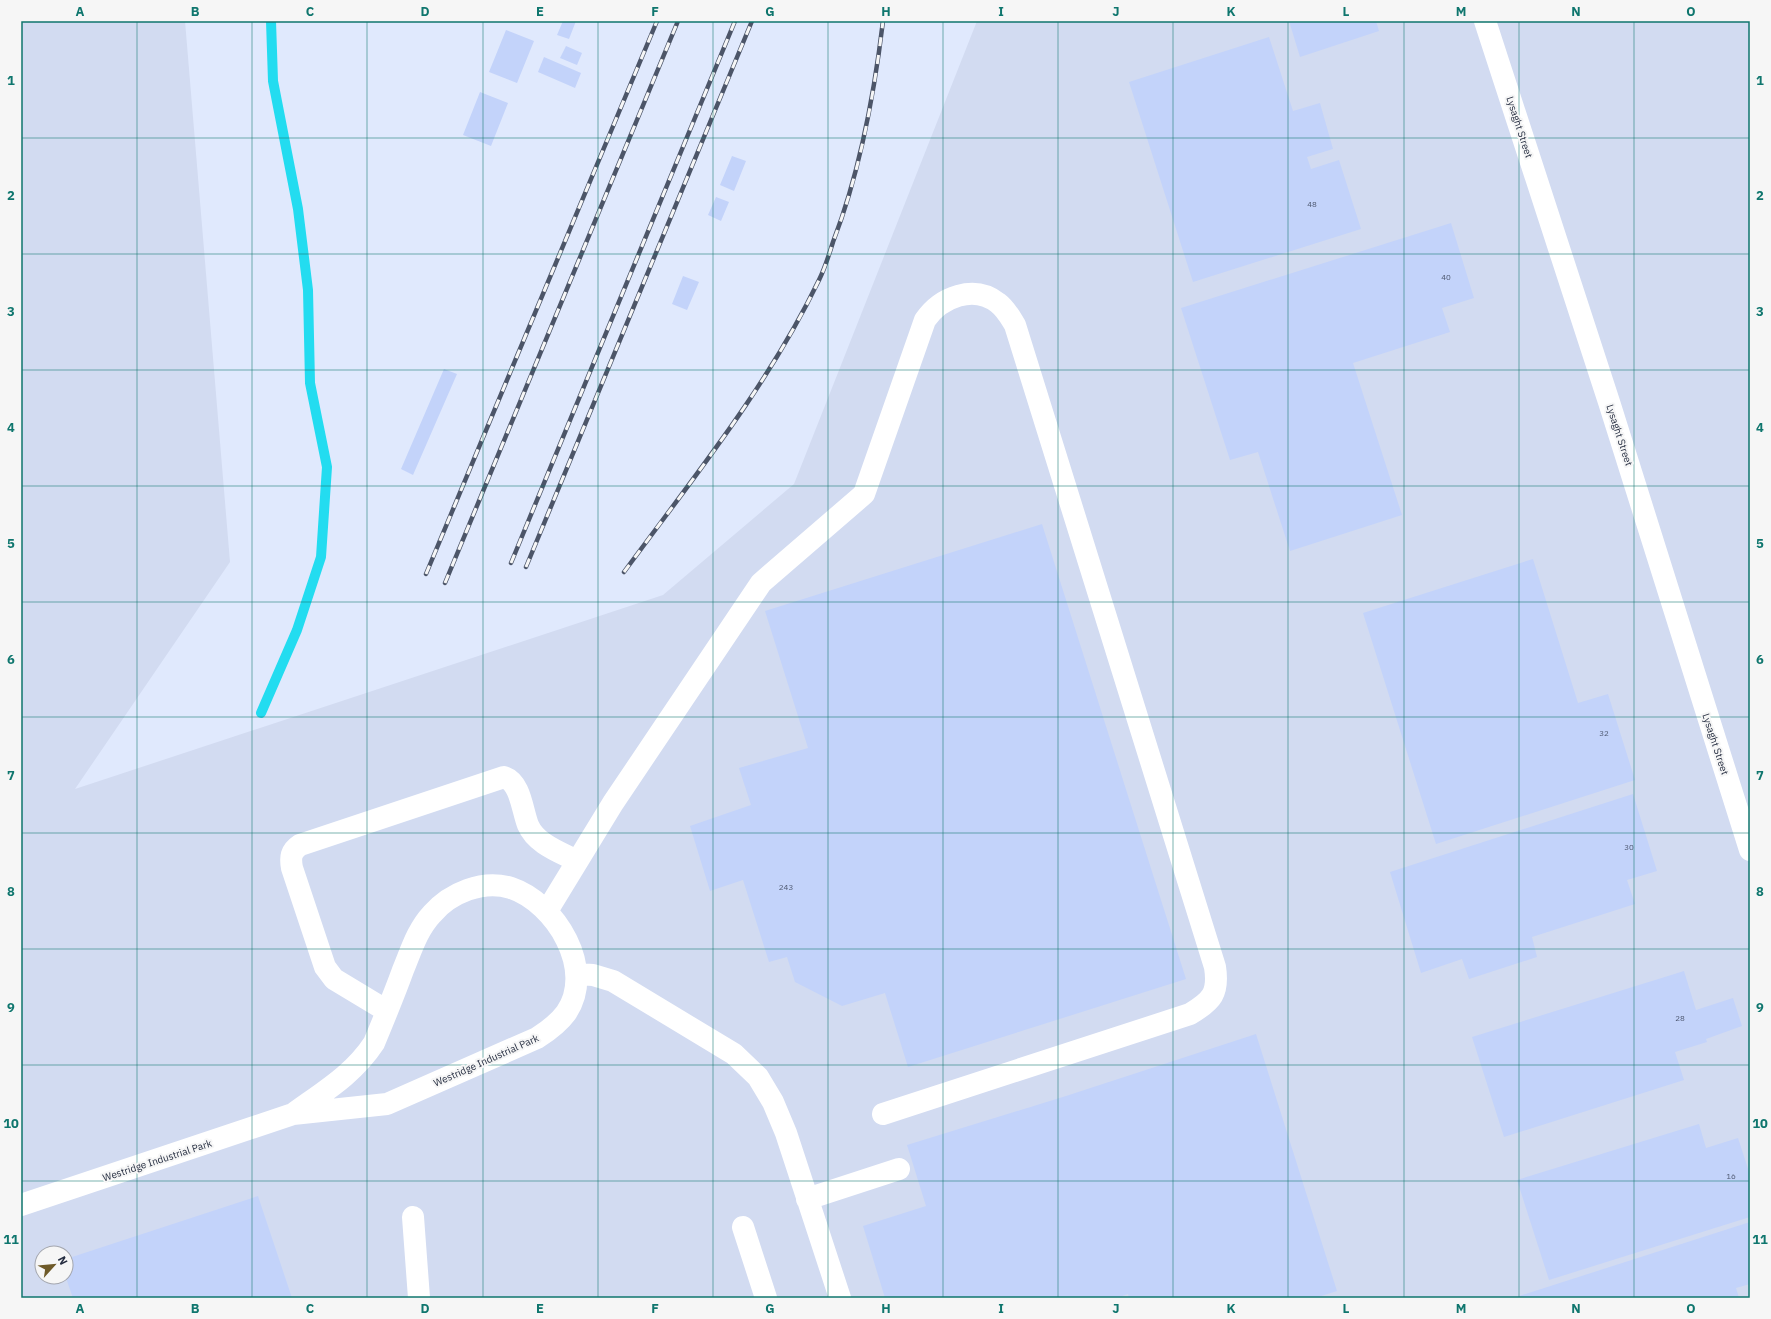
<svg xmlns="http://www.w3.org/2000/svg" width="1771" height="1319" viewBox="0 0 1771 1319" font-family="'IBM Plex Sans',sans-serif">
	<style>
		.built { fill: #d2dbf1; fill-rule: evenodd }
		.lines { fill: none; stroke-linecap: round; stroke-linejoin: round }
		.stream { stroke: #23dcf0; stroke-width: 10 }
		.building { fill: #c3d3fa }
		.minor { stroke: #fff; stroke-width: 22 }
		.rail-casing { stroke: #4c5568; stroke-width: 4.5 }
		.rail { stroke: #f6f6f6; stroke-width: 3; stroke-dasharray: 9; stroke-linecap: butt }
		.grid { fill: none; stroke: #0f766e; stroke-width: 1; stroke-opacity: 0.55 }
		.labels { text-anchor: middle; stroke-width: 4; stroke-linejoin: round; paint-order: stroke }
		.number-label { font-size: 8px; fill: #4d576f }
		.street-label { font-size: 10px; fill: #262e41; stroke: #f6f6f6 }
		.neatline { fill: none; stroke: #0f766e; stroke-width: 1.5 }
		.grid-label { font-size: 13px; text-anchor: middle; font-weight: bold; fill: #0f766e }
	</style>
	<rect width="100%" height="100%" fill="#e0e9fd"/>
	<path class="built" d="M21,21H185L230,562L75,789L663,595L794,484L977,21H1750V1298H21ZM42,1253H66V1277H42Z"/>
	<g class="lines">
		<path class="stream" d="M261,713L297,630L321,557L327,467L310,383L308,290L298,209L273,81L271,21"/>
	</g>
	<path class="building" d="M563,21H576L569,39L557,35Z
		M1289,21H1376L1379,31L1300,57Z
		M506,30L534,41L517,83L489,72Z
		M1269,37L1293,111L1320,103L1333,149L1307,157L1311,169L1339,160L1361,229L1193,282L1129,82Z
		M566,46L582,53L577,65L560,58Z
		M544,57L581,73L575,88L538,72Z
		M480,92L508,103L491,146L463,135Z
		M732,156L746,161L734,191L720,185Z
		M716,197L729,202L721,221L708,215Z
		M1451,223L1474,298L1442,308L1450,332L1353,363L1402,515L1290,551L1258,452L1230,460L1181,308Z
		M683,276L699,282L687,310L672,304Z
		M444,369L457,374L413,475L401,469Z
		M1042,524L1186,979L908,1067L885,993L842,1006L795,982L787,957L769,962L743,880L710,891L690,826L751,805L739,768L808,748L765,611Z
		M1533,559L1578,703L1608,694L1635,780L1436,844L1363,613Z
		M1633,794L1657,871L1627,880L1635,904L1532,937L1537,957L1469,979L1462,959L1421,973L1390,872Z
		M1684,971L1696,1010L1733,998L1742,1026L1706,1039L1707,1042L1675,1052L1684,1080L1504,1137L1472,1037Z
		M1256,1034L1337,1291L1315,1298H1129L1128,1294L1117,1298H885L863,1226L926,1206L907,1145L1066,1096Z
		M1699,1124L1706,1148L1738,1138L1750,1175V1217L1549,1280L1517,1180Z
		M258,1196L292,1298H73L66,1278V1259Z
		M1750,1222V1284L1736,1288L1739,1298H1513Z"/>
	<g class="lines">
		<path class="minor" d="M1485,21L1609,402L1750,850
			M547,911L613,803L761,583L864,494L925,320C941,297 974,284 998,303C1006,309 1010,317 1015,325L1215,967C1219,993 1212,1001 1190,1014L883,1114
			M577,974L593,975L613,981L734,1054L758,1077L773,1102L786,1133L840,1298
			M387,1011L334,979L325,967L292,868C290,857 291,851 300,845L504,777C521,783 522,810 528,825C536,844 560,852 577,861
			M807,1199L899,1169
			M21,1205L293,1114L387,1104L537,1038C548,1031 558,1024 566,1013C596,970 556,903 511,888C483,879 450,893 432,914C417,930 411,951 403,970C394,995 384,1019 374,1043C353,1075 323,1092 293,1114
			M413,1217L419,1298
			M743,1227L766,1298"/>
		<defs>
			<path id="rail" d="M511,563L735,21
				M526,567L752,21
				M624,572C693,478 768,386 819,280C825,268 829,255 833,242C860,172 874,96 883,21
				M426,574L657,21
				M445,583L678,21"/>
		</defs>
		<use href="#rail" class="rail-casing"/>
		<use href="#rail" class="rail"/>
	</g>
	<path class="grid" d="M137,21V1298M252,21V1298M367,21V1298M483,21V1298M598,21V1298M713,21V1298M828,21V1298M943,21V1298M1058,21V1298M1173,21V1298M1288,21V1298M1404,21V1298M1519,21V1298M1634,21V1298M21,138H1750M21,254H1750M21,370H1750M21,486H1750M21,602H1750M21,717H1750M21,833H1750M21,949H1750M21,1065H1750M21,1181H1750"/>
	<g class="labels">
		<g class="number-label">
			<text x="1312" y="207">48</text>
			<text x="1446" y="280">40</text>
			<text x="1604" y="736">32</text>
			<text x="1629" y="850">30</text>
			<text x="786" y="890">243</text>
			<text x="1680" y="1021">28</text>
			<text x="1731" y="1179">16</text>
		</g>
		<g class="street-label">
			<text transform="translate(1520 127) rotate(72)" y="4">Lysaght Street</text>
			<text transform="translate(1620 435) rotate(72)" y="4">Lysaght Street</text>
			<text transform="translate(1716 744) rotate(72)" y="4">Lysaght Street</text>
			<text transform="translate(486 1060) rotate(-24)" y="4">Westridge Industrial Park</text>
			<text transform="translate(157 1160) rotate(-18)" y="4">Westridge Industrial Park</text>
		</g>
	</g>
	<rect width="1771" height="1319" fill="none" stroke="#f6f6f6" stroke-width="44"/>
	<g transform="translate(54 1265) rotate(63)"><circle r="19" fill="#f6f6f6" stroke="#a3a6ae"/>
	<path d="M0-3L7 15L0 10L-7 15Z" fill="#6e5a29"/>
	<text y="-6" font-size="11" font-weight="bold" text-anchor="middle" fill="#262e41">N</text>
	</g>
	<rect x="22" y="22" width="1727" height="1275" class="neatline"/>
	<g class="grid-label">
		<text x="80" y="16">A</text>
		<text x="195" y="16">B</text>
		<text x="310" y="16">C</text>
		<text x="425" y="16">D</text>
		<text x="540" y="16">E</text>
		<text x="655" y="16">F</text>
		<text x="770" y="16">G</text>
		<text x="886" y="16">H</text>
		<text x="1001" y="16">I</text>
		<text x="1116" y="16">J</text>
		<text x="1231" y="16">K</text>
		<text x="1346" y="16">L</text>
		<text x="1461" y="16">M</text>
		<text x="1576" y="16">N</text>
		<text x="1691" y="16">O</text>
		<text x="11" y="85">1</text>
		<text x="1760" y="85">1</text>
		<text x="11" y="200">2</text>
		<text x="1760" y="200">2</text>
		<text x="11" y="316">3</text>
		<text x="1760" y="316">3</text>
		<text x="11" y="432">4</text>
		<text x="1760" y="432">4</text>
		<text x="11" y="548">5</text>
		<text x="1760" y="548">5</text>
		<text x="11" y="664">6</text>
		<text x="1760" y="664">6</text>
		<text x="11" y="780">7</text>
		<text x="1760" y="780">7</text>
		<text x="11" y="896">8</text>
		<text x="1760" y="896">8</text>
		<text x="11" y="1012">9</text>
		<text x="1760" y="1012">9</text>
		<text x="11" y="1128">10</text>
		<text x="1760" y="1128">10</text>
		<text x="11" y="1244">11</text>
		<text x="1760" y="1244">11</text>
		<text x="80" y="1313">A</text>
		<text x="195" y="1313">B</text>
		<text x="310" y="1313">C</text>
		<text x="425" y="1313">D</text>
		<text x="540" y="1313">E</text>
		<text x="655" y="1313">F</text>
		<text x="770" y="1313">G</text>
		<text x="886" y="1313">H</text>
		<text x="1001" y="1313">I</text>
		<text x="1116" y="1313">J</text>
		<text x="1231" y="1313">K</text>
		<text x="1346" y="1313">L</text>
		<text x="1461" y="1313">M</text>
		<text x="1576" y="1313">N</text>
		<text x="1691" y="1313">O</text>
	</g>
</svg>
